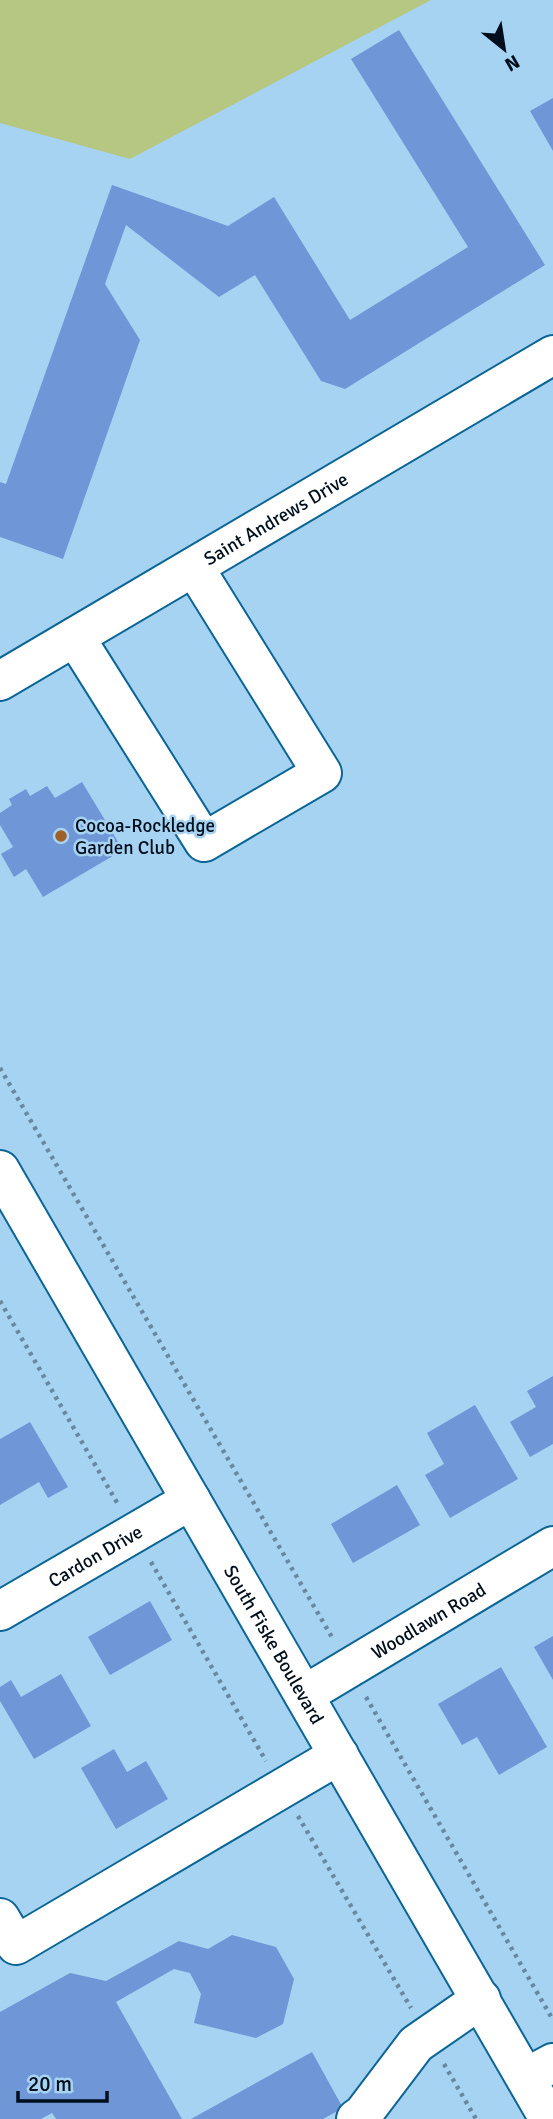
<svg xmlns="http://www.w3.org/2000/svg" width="553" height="2119" viewBox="0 0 553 2119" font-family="Signika,sans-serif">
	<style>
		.green { fill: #b6c782 }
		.building { fill: #6f96d6 }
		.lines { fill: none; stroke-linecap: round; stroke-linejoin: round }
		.minor-casing { stroke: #0c6695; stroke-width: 42 }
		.major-casing { stroke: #0c6695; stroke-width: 42 }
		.path { stroke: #6788a1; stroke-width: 4.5; stroke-dasharray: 3.5 5; stroke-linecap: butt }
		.minor { stroke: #fff; stroke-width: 38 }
		.major { stroke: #fff; stroke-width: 38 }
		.poi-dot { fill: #9f6027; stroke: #a7d3f3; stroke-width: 2.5 }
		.labels { text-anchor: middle; stroke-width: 5; stroke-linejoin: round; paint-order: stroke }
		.street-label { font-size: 19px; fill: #000e1c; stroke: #a7d3f3 }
		.poi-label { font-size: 19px; fill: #000e1c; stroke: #a7d3f3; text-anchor: start }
	</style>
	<rect width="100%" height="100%" fill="#a7d3f3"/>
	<path class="green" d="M0,0H431L130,159L0,123Z"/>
	<path class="building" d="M399,30L545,265L345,389L321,381L255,275L219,297L126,225L105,284L140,340L63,559L0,537V482L6,484L112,185L228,226L274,197L350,320L468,247L351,59Z
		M553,98V151L530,111Z
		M82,782L123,850L43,897L26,869L14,877L1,854L13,847L0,825V813L12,805L9,799L26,789L30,796L47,786L55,798Z
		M553,1376V1444L530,1457L510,1422L536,1407L527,1391Z
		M475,1405L518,1479L450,1518L425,1475L444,1464L427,1433Z
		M30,1422L68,1487L48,1498L39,1482L0,1505V1439Z
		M397,1485L420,1525L353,1563L331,1524Z
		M150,1601L172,1640L110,1675L88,1637Z
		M553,1636V1680L534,1647Z
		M501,1667L547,1747L499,1775L477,1737L462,1745L438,1704Z
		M61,1674L91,1726L34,1759L0,1701V1687L11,1680L21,1697Z
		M114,1749L127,1772L146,1761L168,1799L116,1829L81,1768Z
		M232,1935L276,1947L294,1979L283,2024L256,2038L194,2023L201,1994L190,1973L174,1969L116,2002L182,2119H56L52,2113L41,2119H0V2012L70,1973L106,1981L179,1941L208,1949Z
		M312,2052L343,2108L323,2119H191Z"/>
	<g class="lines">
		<defs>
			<g id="minor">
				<path d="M75,637L204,842L322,773L194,567"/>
				<path id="s1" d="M0,681L553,355"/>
				<path id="s2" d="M0,1611L191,1500"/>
				<path id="s3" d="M304,1695L553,1546"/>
				<path d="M0,1918L16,1945L339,1755"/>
				<path d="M527,2077L553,2063"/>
				<path d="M356,2119L363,2114L416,2044L481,1999"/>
			</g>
			<g id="major">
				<path id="s4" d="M0,1170L549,2119"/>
			</g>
		</defs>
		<use href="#minor" class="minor-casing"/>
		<use href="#major" class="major-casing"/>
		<path class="path" d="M0,1068L333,1639
			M0,1301L119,1506
			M151,1562L266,1761
			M366,1697L553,2020
			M298,1816L411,2008
			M444,2064L476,2119"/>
		<use href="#minor" class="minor"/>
		<use href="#major" class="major"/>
	</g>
	<circle class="poi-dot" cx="61" cy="836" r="7"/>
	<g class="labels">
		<g class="street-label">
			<text dy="7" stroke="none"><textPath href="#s1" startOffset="320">Saint Andrews Drive</textPath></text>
			<text dy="7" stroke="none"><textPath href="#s2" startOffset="110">Cardon Drive</textPath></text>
			<text dy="7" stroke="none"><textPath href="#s3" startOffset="145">Woodlawn Road</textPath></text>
			<text dy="7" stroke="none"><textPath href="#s4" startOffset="548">South Fiske Boulevard</textPath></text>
		</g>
		<g class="poi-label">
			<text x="75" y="832">Cocoa-Rockledge<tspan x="75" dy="22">Garden Club</tspan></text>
		</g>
	</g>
	<g transform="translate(504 49) rotate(150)" stroke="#a7d3f3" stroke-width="5" paint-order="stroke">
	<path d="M0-5L12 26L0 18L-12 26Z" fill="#000e1c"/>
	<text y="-10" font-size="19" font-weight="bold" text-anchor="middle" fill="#000e1c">N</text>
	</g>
	<path d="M18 2091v10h89v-10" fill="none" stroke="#000e1c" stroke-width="3.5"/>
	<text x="28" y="2091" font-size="21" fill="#000e1c" stroke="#a7d3f3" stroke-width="5" paint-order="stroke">20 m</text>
</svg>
